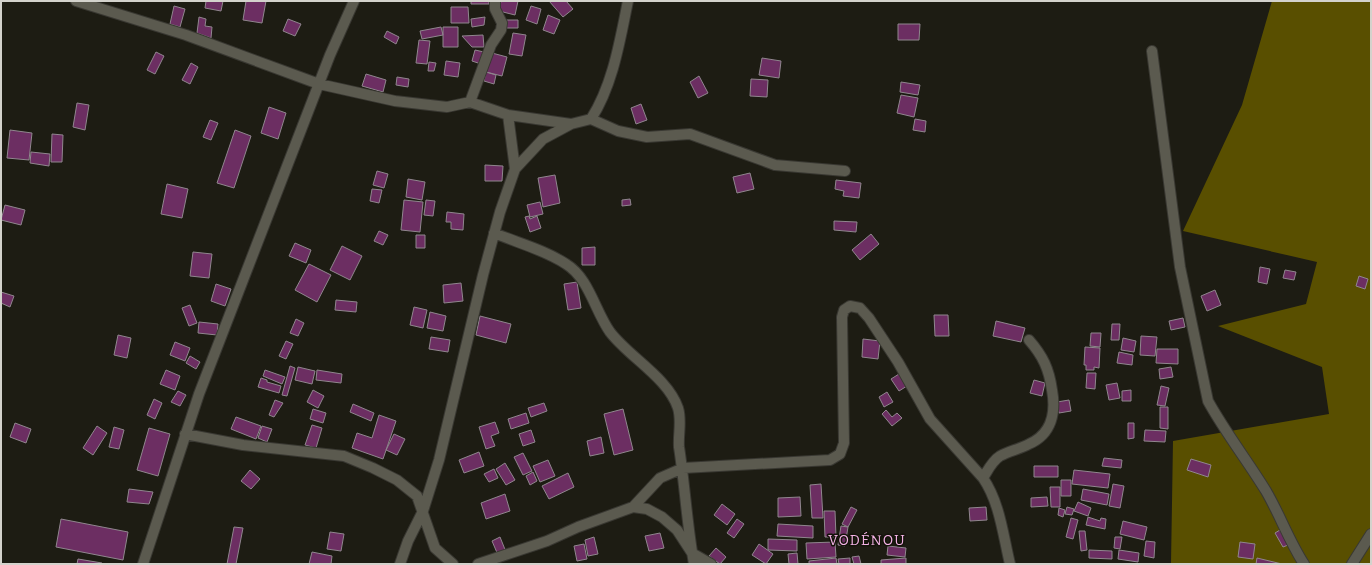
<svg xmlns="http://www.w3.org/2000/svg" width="1372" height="565" viewBox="0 0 1372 565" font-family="Bitter,serif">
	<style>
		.forest { fill: #594f00 }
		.building { fill: #6c2e62; stroke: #90868e }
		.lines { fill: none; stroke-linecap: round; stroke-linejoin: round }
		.minor-casing { stroke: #393832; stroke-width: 12 }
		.minor { stroke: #5b5a4f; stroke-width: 10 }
		.labels { text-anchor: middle; stroke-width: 3; stroke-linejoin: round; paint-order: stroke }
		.quarter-label { font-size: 14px; letter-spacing: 1px; fill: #f4b3e6; stroke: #14130a }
	</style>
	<rect width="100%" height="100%" fill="#1d1c13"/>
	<path class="forest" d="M1272,1H1371V564H1171L1173,441L1329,414L1322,367L1218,326L1306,304L1317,262L1183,231L1242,105Z"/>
	<path class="building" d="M206,1H223L221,11L205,8Z
		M246,1H266L262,23L243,20Z
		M471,1H489V4H471Z
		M501,1H518L515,15L499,11Z
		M549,1H566L573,9L563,17Z
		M174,6L185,9L180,27L170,24Z
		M531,6L541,9L537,24L526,20Z
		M451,7H468L469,23H451Z
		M548,15L560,20L554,34L543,30Z
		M199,17L206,19L205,26L212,27L211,38L197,33Z
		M485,17L484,25L472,27L471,19Z
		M288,19L301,24L295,36L283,31Z
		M505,20H518V28H505Z
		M898,24H920L919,40H898Z
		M441,27L443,35L422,39L420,31Z
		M443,27H458V47H443Z
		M387,31L399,37L396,44L384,37Z
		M513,33L526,35L522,56L509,54Z
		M483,35L484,47H472L462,36Z
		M419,40L430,41L427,64L416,63Z
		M475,50L484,52L481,64L472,61Z
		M156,52L164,56L155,74L147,70Z
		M492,53L507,57L502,76L486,72Z
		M762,58L781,61L779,78L759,75Z
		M446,61L460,63L458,77L444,75Z
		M429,62L436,63L434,71H428Z
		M191,63L198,67L190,84L182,80Z
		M486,72L496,75L494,84L484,81Z
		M366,74L386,80L383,92L362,86Z
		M699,76L708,93L698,98L690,82Z
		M397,77L409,79L408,87L396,85Z
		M751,79L768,80L767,97L750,96Z
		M901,82L920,85L918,95L900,92Z
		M901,95L918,98L914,117L897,113Z
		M77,103L89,105L85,130L73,127Z
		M641,104L647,120L636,124L631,108Z
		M269,107L286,113L278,139L261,133Z
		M915,119L926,121L925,132L913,130Z
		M210,120L218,123L211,140L203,137Z
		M10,130L32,133L29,160L7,158Z
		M235,130L251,136L234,188L217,183Z
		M52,134L63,135L62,162H51Z
		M31,152L50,154L49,166L30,163Z
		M485,165L503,166L502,181H485Z
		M377,171L388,174L384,188L373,185Z
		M750,173L754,189L737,193L733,177Z
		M555,175L560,203L543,207L538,178Z
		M408,179L425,182L422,200L406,197Z
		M836,180L861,183L859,198L843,196L844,191L835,189Z
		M167,184L188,189L182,218L161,214Z
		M372,189L382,190L379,203L370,201Z
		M630,199L631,205L622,206V200Z
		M404,200L423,202L420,232L401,230Z
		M426,200L435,201L433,216L424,215Z
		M540,202L543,214L530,217L527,205Z
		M5,205L25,210L21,225L1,220Z
		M447,212L464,214L463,230L451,229V222H446Z
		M529,216L530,219L537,216L541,228L530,232L525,217Z
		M834,221L857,222L856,232L834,230Z
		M379,231L388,235L383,245L374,241Z
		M871,234L879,244L860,260L852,250Z
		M416,235H425V248H416Z
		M295,243L311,250L306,263L289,256Z
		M342,246L362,256L350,280L330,270Z
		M595,247V265H582V248Z
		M193,252L212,254L209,278L190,276Z
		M309,264L331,275L317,302L295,290Z
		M1260,267L1270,269L1267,284L1258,282Z
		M1285,270L1296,272L1294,280L1283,278Z
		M1359,276L1368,279L1365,289L1356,286Z
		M577,282L581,308L568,310L564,284Z
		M461,283L463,301L444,303L443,285Z
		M216,284L231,289L225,306L211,301Z
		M1215,290L1221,305L1207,311L1201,296Z
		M1,292L14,296L10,307L1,303Z
		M336,300L357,302L356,312L335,310Z
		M190,305L197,323L189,326L182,308Z
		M414,307L427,310L423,328L410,325Z
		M430,312L446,316L443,331L427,328Z
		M934,315H948L949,336H935Z
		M480,316L511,324L506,343L476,335Z
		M1183,318L1185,327L1171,330L1169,321Z
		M296,319L304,323L298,336L290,333Z
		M996,321L1025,328L1021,342L993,336Z
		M199,322L218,324L217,335L198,333Z
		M1112,324H1120L1119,340H1111Z
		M1091,333H1101L1100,347L1090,346Z
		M118,335L131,338L127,358L114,355Z
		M1141,336L1157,337L1155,356L1140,355Z
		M431,337L450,340L448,352L429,349Z
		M1123,338L1136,341L1134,352L1121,350Z
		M863,339L880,341L878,359L862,357Z
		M286,341L293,344L286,359L279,356Z
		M175,342L190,348L185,361L170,355Z
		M1085,347L1100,348L1099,368L1094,367V370H1086V365H1084Z
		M1157,349H1178V364L1156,363Z
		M1119,352L1133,355L1132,365L1117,363Z
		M190,356L200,362L196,369L186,363Z
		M290,366L295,368L287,396L282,395Z
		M298,367L315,371L312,384L295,380Z
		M1171,367L1173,377L1160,379L1159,369Z
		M166,370L180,376L175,390L160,384Z
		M265,370L285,377L282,384L263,376Z
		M317,370L342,374L341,383L316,380Z
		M1087,373H1096L1095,389L1086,388Z
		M899,374L907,386L899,391L891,379Z
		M261,378L267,380V382L281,386L279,393L258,387Z
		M1034,380L1045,383L1042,396L1030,393Z
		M1117,383L1120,398L1109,400L1106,385Z
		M1161,386L1169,388L1165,406L1157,405Z
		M313,390L324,396L318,408L307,402Z
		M1131,390V401H1122V391Z
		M178,391L186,395L180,406L171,402Z
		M887,392L893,402L884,407L879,397Z
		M154,399L162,403L155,419L147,415Z
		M275,400L283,403L274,417L269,415Z
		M1069,400L1071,411L1059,413L1057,402Z
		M544,403L547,411L531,417L528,408Z
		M353,404L374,413L371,421L350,412Z
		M1160,407H1168V429L1160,428Z
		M313,409L326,413L323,423L310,419Z
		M623,409L633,450L614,455L604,414Z
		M886,410L892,417L897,413L902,418L892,426L882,414Z
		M526,413L529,423L511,429L508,419Z
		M379,415L396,421L383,459L352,448L357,433L372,438Z
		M236,417L261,426L256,439L231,429Z
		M495,422L499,433L491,436L495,446L486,449L479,427Z
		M15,423L31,429L26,443L10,437Z
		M1128,423H1134V438L1128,439Z
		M312,425L322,428L316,448L305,445Z
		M97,426L107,433L93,455L83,448Z
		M262,426L272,429L267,442L258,438Z
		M114,427L124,430L119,449L109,447Z
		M149,428L170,434L158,476L137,470Z
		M531,430L535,442L523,446L519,434Z
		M1145,430L1166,431L1165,442L1144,441Z
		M394,434L405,439L397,455L386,450Z
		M601,437L604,453L590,456L587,441Z
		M479,452L484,466L464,473L459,460Z
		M523,453L532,471L523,475L514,457Z
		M1104,458L1122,460L1121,468L1102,466Z
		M1191,459L1211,465L1208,477L1187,470Z
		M548,460L555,476L540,482L533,466Z
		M505,463L515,480L506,485L496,469Z
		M1034,466H1058V477H1034Z
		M494,469L498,478L489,482L484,474Z
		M250,470L260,479L251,489L241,481Z
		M1074,470L1110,474L1108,488L1072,484Z
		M533,472L537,481L530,485L526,476Z
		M568,473L574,487L549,499L542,486Z
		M1061,480H1071V496H1061Z
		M821,484L823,518H812L810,485Z
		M1113,484L1124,486L1120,508L1109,506Z
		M1050,487H1060V507H1051Z
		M129,489L153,492L149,504L127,502Z
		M1083,489L1109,494L1107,505L1081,500Z
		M505,494L510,511L486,519L481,503Z
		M800,497L801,516L778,517V498Z
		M1047,497L1048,506L1031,507V498Z
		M1078,502L1091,508L1088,516L1074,511Z
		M722,504L735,514L727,525L714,515Z
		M851,507L857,510L848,527L842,524Z
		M986,507L987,520L970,521L969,508Z
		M1067,507L1074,509L1072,515L1065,514Z
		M1059,508L1065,510L1063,517L1058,515Z
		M824,511H835L836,537H825Z
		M1088,517L1100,521L1101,518L1106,519L1105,529L1086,525Z
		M1071,518L1078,520L1073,539L1066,537Z
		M61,519L128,532L123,560L56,547Z
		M737,519L744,524L734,538L727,533Z
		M1123,521L1147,527L1144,540L1120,534Z
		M778,524L813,526V538L777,536Z
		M841,526L848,527L845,546L838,545Z
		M234,527L243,528L236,564H227Z
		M1280,530L1288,545L1283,547L1275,533Z
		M1079,531H1085L1087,550L1081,551Z
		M330,532L344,534L341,551L327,549Z
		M660,533L664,548L649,551L645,536Z
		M500,537L506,552L498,555L492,541Z
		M594,537L598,554L588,556L585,540Z
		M1115,537H1122L1120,549L1114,548Z
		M768,539L797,540V551L768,550Z
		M1146,541L1155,542L1154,558L1144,556Z
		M835,542L836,557L807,559L806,543Z
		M1240,542L1255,544L1253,559L1238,557Z
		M584,544L587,559L577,561L574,546Z
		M759,544L773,554L766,564L752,555Z
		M888,546L906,548L905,557L887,555Z
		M716,548L726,557L720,564L709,556Z
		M1089,550L1112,551V559L1089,558Z
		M1119,550L1139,553L1138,562L1118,559Z
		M312,552L332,556L331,564H309Z
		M797,553L798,564H789L788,554Z
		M859,556L861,564H854L852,557Z
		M836,558L837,564H809V561Z
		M850,558V564H839L838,559Z
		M906,558V564H881V560Z
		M1257,558L1282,564H1256Z
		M78,559L102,563V564H77Z"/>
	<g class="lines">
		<defs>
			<path id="minor" d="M76,1L186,35L319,84L395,101L447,107L470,102L508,115L571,124L591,119C613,85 620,40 628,1
				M1152,51L1180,267L1208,401C1225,432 1247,460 1266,491C1280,515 1289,541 1304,564
				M470,102L491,45L501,30L502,23L495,9V1
				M508,115L515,169
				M591,119L618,131L647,137L690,134L775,165L845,171
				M494,233C518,243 545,250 566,264C589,278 595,311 610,332C629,357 668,378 678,408C682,421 678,434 679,447C685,486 687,525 694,564
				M185,434L243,445L344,456L373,468L397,480L417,496L435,548L453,564
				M983,478C988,470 992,461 1000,456C1009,451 1020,449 1029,444C1052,434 1056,412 1052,390C1049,369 1043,356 1029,340
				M633,507L660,478L683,468L830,460L840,454L844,443L842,317L844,310L850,306L860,308L869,318L898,362L930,419L983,478C1000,503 1003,535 1010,564
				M143,564L199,394L330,55L354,1
				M400,564L408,541L423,511L439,460L483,275L500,212L515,169L543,139L571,124
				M478,564L547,541L578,527L633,507L647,509L662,517L677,530L692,553L711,564
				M1352,564L1371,534"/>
		</defs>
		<use href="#minor" class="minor-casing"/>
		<use href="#minor" class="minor"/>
	</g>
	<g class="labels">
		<g class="quarter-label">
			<text x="867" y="545">VODÉNOU</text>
		</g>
	</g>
	<rect width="1372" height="565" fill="none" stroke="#d3d2cc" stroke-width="4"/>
</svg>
